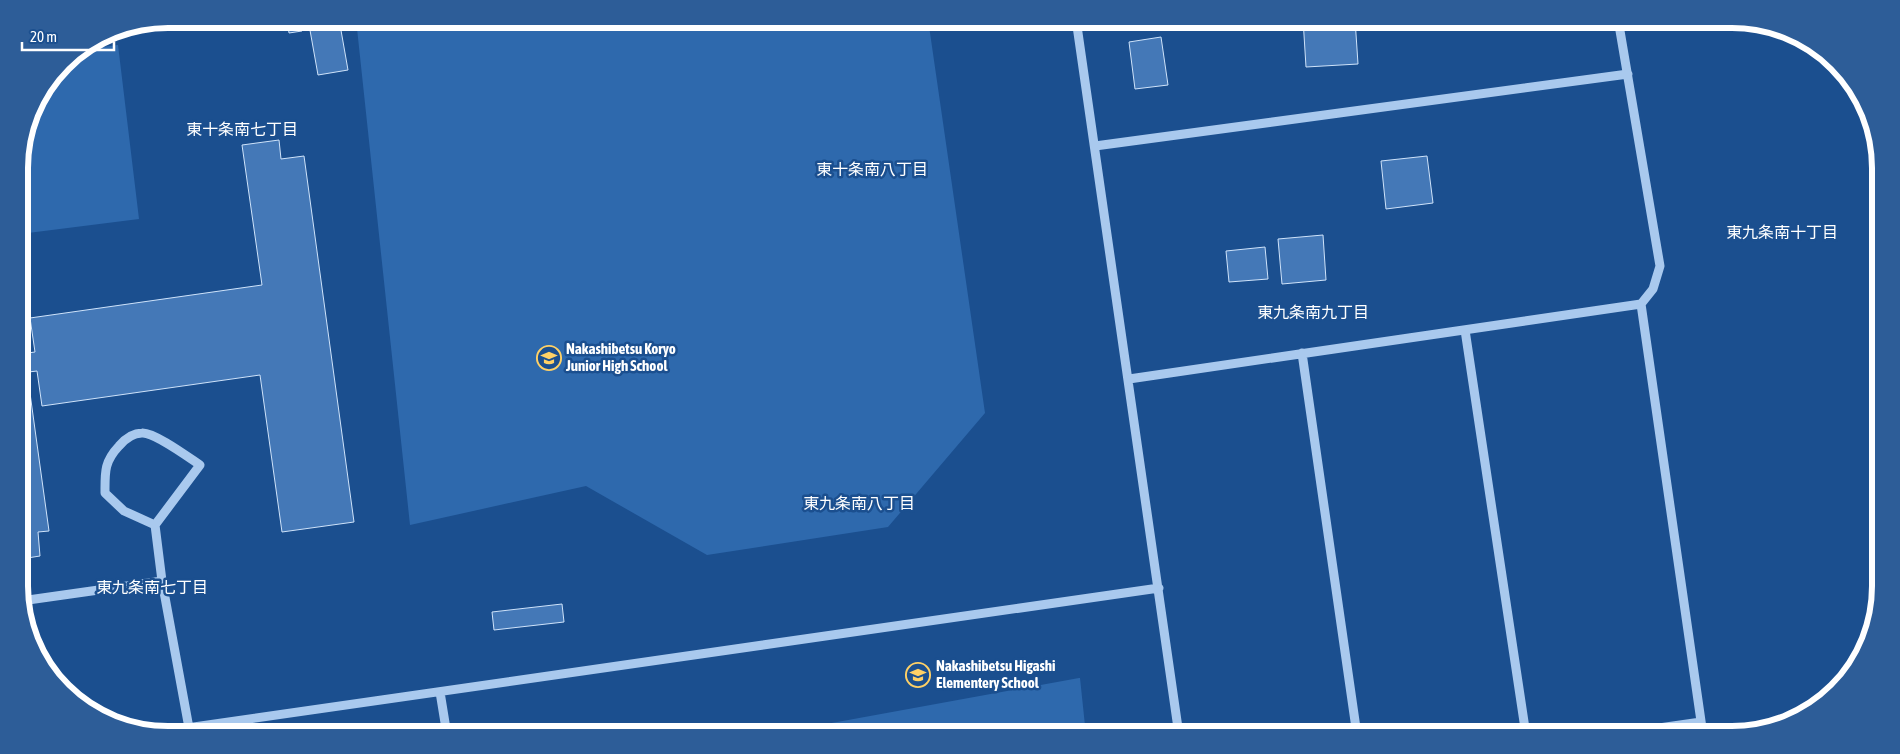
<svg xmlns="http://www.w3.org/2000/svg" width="1900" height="754" viewBox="0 0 1900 754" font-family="'Asap Condensed','Noto Sans JP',sans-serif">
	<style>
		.green { fill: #2e69ad }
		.building { fill: #4478b7; stroke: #cfe3fa }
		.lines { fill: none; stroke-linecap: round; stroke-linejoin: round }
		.minor { stroke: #a9c9ee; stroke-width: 9 }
		.labels { text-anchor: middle; stroke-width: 5; stroke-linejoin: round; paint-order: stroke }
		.poi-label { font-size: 15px; font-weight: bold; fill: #fff; stroke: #1b4f8f; text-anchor: start }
		.neighbourhood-label { font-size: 16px; fill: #fff; stroke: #1b4f8f }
		.rim { fill: none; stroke: #fff; stroke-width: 6 }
	</style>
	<rect width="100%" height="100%" fill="#1b4f8f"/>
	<path class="green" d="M356,19H928L985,413L888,527L707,555L586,486L410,525Z
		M118,45L139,219L20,234L19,157L34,102L69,56L78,50Z
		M1080,678L1086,735H766L1079,678Z"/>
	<path class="building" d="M287,19H300L302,31L289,33Z
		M308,19H339L348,70L318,75Z
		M1303,19H1355L1358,64L1306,67Z
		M1161,37L1168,85L1135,89L1129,42Z
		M279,140L281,159L304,156L354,522L282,532L260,375L42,406L37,371L20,373V354L35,352L30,318L262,285L242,145Z
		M1427,156L1433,203L1386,209L1381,161Z
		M1323,235L1326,280L1282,284L1278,239Z
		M1265,247L1268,279L1229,282L1226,251Z
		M29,386L49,531L38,532L40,556L21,559L20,388Z
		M562,604L564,622L494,630L492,612Z
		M564,726L565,735H515Z"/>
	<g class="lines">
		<path class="minor" d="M1076,19L1179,735
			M1618,19L1660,266L1653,289L1641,304
			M1095,146L1628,74
			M1465,330L1526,735
			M1302,353L1357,735
			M1129,379L1641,304L1703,735
			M155,525L200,465C188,457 154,432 142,433C132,433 125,439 119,446C104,462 105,472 105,493L124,511L155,525L162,581L189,728
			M21,601L162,581
			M440,692L447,735
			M152,733L1159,588
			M1610,735L1701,722"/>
	</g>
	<defs>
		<symbol id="school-ring" viewBox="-11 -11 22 22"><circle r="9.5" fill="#1b4f8f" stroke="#ffd166" stroke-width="1.5"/><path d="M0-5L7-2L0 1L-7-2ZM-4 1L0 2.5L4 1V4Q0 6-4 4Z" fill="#ffd166"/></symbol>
	</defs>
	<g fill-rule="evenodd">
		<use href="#school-ring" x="535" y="344" width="28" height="28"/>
		<use href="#school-ring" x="904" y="661" width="28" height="28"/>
	</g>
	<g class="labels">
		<g class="poi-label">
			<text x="566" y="354">Nakashibetsu Koryo<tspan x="566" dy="17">Junior High School</tspan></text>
			<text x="936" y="671">Nakashibetsu Higashi<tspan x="936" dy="17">Elementery School</tspan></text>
		</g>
		<g class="neighbourhood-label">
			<text x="242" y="135">東十条南七丁目</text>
			<text x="872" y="175">東十条南八丁目</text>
			<text x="1782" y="238">東九条南十丁目</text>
			<text x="1313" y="318">東九条南九丁目</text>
			<text x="859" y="509">東九条南八丁目</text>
			<text x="152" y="593">東九条南七丁目</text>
		</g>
	</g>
	<path d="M0 0H1900V754H0ZM168 28H1732A140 140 0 0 1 1872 168V586A140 140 0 0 1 1732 726H168A140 140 0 0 1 28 586V168A140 140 0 0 1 168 28Z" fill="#2d5d98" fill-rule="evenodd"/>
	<path class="rim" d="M168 28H1732A140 140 0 0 1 1872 168V586A140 140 0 0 1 1732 726H168A140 140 0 0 1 28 586V168A140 140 0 0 1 168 28Z"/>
	<path d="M22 42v8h92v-8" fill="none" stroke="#ffffff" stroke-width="2.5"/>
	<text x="30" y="42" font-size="15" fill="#ffffff" stroke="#1b4f8f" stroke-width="4" paint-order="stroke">20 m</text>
</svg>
